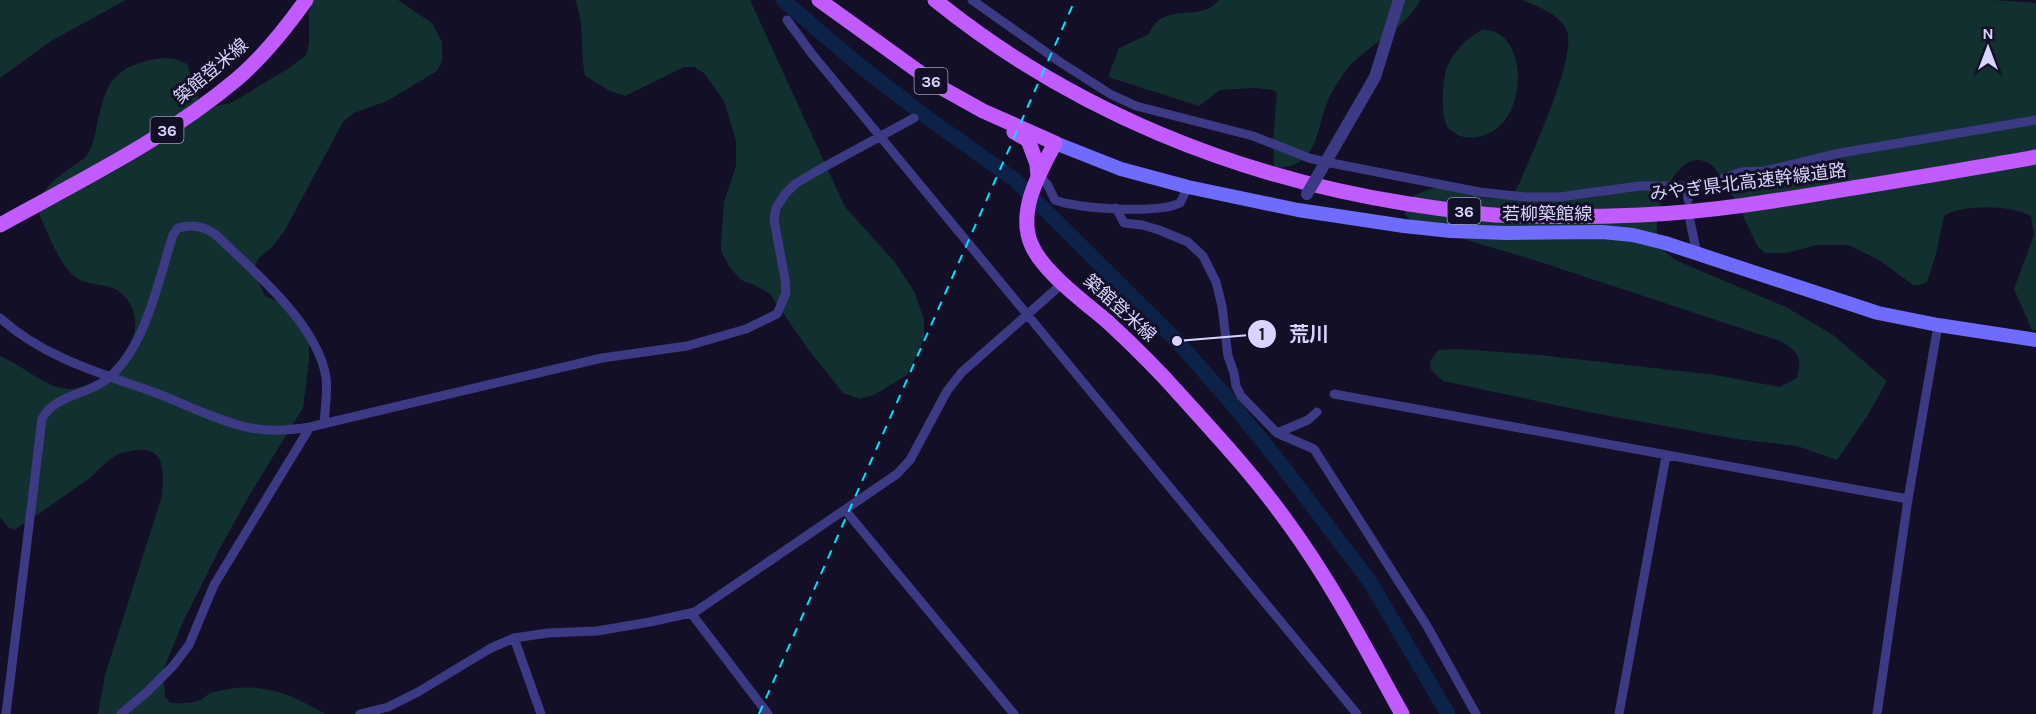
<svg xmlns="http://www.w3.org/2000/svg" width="2036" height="714" viewBox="0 0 2036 714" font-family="Karla,'Noto Sans JP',sans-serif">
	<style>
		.green { fill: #12302f }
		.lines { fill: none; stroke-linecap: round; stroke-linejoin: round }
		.river { stroke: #0c2248; stroke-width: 15 }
		.minor { stroke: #3d3a85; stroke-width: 9 }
		.tertiary { stroke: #3d3a85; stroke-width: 12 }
		.secondary { stroke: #6f6bff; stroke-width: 14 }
		.primary { stroke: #c25bff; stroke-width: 15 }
		.rail { stroke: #00e5ff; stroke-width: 2; stroke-dasharray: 9 8; stroke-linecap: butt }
		.tertiary-bridge { stroke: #3d3a85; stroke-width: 12 }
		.labels { text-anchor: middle; stroke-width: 6; stroke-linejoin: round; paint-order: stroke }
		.shield { fill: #130f26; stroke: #9e99be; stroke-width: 1.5 }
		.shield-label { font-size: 16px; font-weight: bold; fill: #d9d4ff }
		.street-label { font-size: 18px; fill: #d9d4ff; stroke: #130f26 }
		.leader { fill: none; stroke: #d9d4ff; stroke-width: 2 }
		.callout-dot { fill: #d9d4ff; stroke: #130f26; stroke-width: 2 }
		.mark-label { font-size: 18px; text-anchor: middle; font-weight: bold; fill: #111 }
		.callout-label { font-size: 20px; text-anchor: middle; font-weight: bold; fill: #d9d4ff; stroke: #130f26; stroke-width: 6; stroke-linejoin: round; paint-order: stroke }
	</style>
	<rect width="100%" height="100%" fill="#130f26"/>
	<path class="green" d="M0,0H126L51,41L0,78Z
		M313,0H398L432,23L442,42V61L437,71L387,101L354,113L343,122L285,230L273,246L258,259L255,266V274L265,296L288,306L309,344V360L303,408L253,489L220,548L183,622L163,671L165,696L170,703C178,703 190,704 198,701C204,699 207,693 214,692C259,681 287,691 325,714H98L105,675L162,496C164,473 166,443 132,451C128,452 123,452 119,454C107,459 97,473 87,480C63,497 39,514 14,530L8,527L0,517V356C42,375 59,408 107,374C132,355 149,316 120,292C107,282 87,287 74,276C57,261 48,232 38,212C38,189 58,177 76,164C80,161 84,159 87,155C92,147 94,139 96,129C104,94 107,70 147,61C161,57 174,57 187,64L200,103L206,108L231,103L289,68L306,55L309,44V12Z
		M575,0H750L845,207L894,261L914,291L924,319V339L907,375L874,395L859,399L843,393L808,349L770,294L755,285L741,280L729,266L721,251V242L724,202L736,166V141L724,101L704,73L694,67H684L625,96L610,91L585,76C580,51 585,24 575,0Z
		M1219,0H1420C1403,34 1361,46 1342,76C1338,83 1333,89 1330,96C1315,127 1321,168 1274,168L1273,141L1277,93L1273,90L1255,88L1220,90L1199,106L1108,77L1119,48L1149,34C1163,0 1200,24 1219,0Z
		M1523,0H1993L2036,3V330H2032L2014,289L2034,235L2031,216C2013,205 1961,204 1944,216L1936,254L1927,282L1920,285H1913L1879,260L1849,245H1817L1786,253H1765L1758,247C1749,229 1726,177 1712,166C1678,137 1645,223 1661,247C1664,252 1671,256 1675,260L1786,307L1833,335L1887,381L1868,415L1837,460L1797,446L1737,439L1588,412L1443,381L1431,370L1430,361L1438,350L1459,349L1540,355L1715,375L1780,387L1797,378C1802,356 1799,352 1780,341L1531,259L1416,225L1405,215V200C1414,196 1427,188 1436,188C1464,188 1483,205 1512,196L1519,184C1531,155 1577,57 1567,31C1559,13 1540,8 1523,0Z
		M1483,30C1530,28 1531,129 1477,137C1469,138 1461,138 1455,133C1452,131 1449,130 1448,128C1440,117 1442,77 1448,65C1454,52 1469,35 1483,30Z"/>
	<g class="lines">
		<path class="river" d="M783,0L859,65L925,116L1015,180L1177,341L1228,399L1277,459L1370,582L1448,714"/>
		<path class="minor" d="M972,0L1060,62L1110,94L1136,106L1253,136L1309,158L1326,162L1479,192L1525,197H1560L1639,186H1687L1714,182L1741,172L1765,171L1840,153L2036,120
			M787,20L812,54L1357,714
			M1038,177C1048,181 1050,191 1055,200C1080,209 1157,214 1180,203L1188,187
			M1687,186L1688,200
			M1116,208L1124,223L1142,225L1159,230L1188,242L1203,256L1216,282L1222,306L1228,356L1234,373L1236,386L1241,396L1277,433
			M1690,221L1697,254
			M0,318C45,358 100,373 156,393C187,405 218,421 251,428C271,432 290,430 310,427L602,358L687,346L746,329L777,314L786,293L785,279L774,220L776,208L785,194L795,184L815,172L914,118
			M1334,394L1908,499
			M1317,412L1308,420L1277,433L1314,449L1427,626L1476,714
			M845,510L1014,714
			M691,613L768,714
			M514,638L541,714
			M6,714L42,419C54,396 83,395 103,382C145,353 158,281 173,235L178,228C193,224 202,226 215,234C253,271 317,323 326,377C328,391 325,409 324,423
			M121,714L148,691L173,666L189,645L214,585L310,427
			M360,714L388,707L418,692L491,648L514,638L548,633L597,631L650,622L695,612L897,474L910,460L947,391L962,372L1063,283
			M1619,714L1666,456
			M1877,714L1908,499L1938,325"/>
		<path class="tertiary" d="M1324,165L1375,77L1399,0"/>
		<path class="secondary" d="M1055,143L1121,169L1188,187L1298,210L1404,226L1451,231L1507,233L1602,232L1633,235L1665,243L1878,313L1938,325L2036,340"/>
		<path class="primary" d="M819,0L940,87L983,111L1055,143C1040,172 1016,212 1032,246C1044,273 1086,303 1109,323C1135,347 1159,371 1182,397C1219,438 1256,478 1288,523C1332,583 1366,649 1402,714
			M935,0C1071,110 1236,177 1409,204C1437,208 1467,213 1495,215C1543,217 1592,217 1640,215C1712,212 1782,200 1853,188C1914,178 1975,168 2036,157
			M1014,132L1028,140L1037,164L1038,177
			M0,225C81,180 166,139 237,79C263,57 286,28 306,0"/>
		<path class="rail" d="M759,714L1075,0"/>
		<path class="tertiary-bridge" d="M1307,194L1324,165"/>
	</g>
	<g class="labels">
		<g class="shield">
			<rect x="914.5" y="68" width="33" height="26" rx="4.5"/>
			<rect x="150.5" y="117" width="33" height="26" rx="4.5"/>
			<rect x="1447.5" y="198" width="33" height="26" rx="4.5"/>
		</g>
		<g class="shield-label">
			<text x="931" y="87">36</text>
			<text x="167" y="136">36</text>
			<text x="1464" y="217">36</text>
		</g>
		<g class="street-label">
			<text transform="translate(211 71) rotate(-40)" y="6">築館登米線</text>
			<text transform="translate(1748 182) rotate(-7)" y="6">みやぎ県北高速幹線道路</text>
			<text x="1547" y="220">若柳築館線</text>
			<text transform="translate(1120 308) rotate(42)" y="6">築館登米線</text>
		</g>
	</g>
	<path class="leader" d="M1177 341L1262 334"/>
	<g class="callout-dot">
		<circle cx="1177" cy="341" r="6"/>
		<circle cx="1262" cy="334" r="15"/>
	</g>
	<g class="mark-label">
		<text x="1262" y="340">1</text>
	</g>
	<g class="callout-label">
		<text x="1309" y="341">荒川</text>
	</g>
	<g transform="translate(1988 48)" stroke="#130f26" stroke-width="4.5" paint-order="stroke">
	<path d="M0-4.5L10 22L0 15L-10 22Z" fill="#d9d4ff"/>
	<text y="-9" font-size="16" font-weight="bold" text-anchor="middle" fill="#d9d4ff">N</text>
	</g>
</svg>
